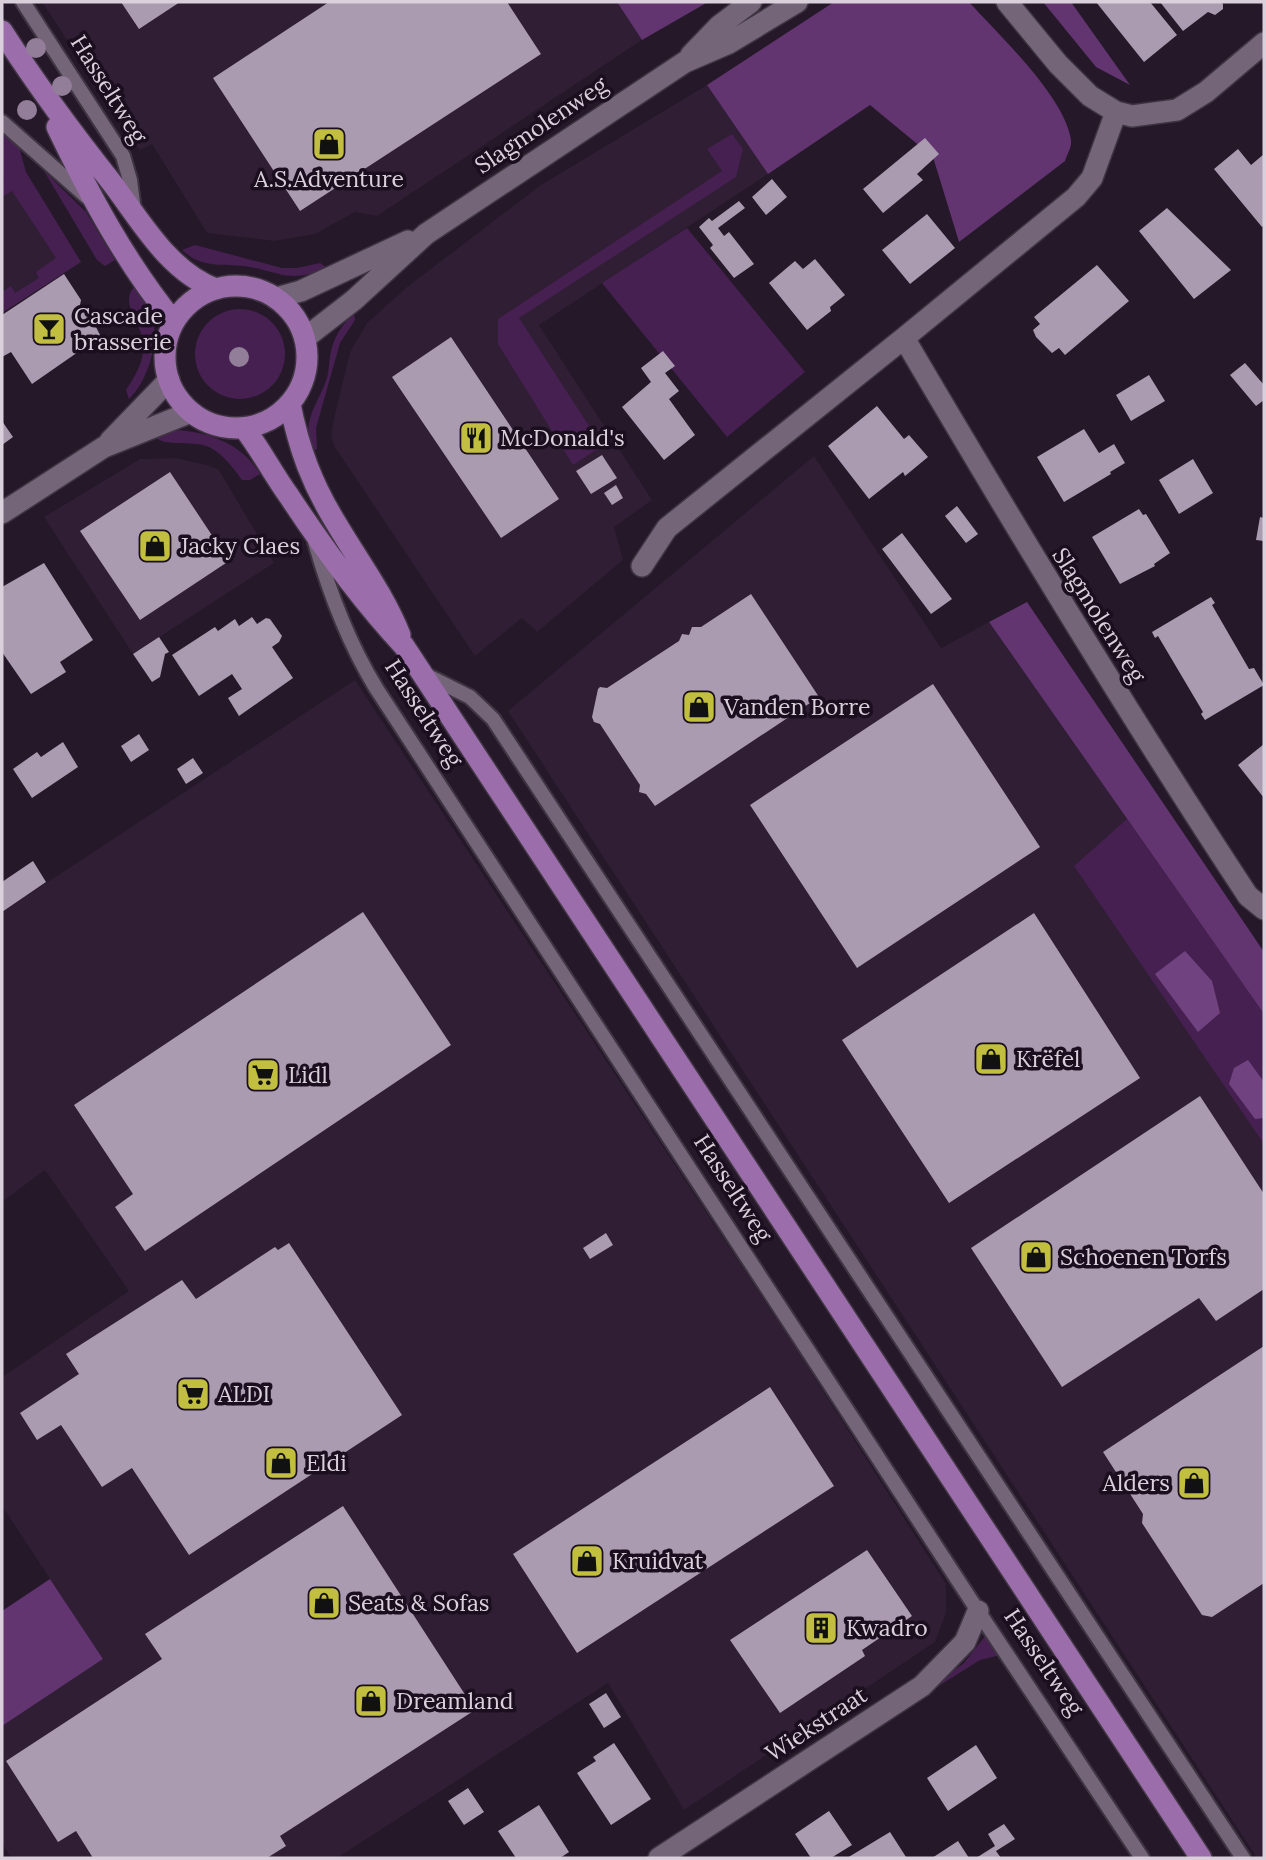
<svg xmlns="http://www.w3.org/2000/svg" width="1266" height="1860" viewBox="0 0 1266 1860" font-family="Lora,serif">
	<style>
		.built { fill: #2f1e34 }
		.green { fill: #462051 }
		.forest { fill: #623470 }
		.water { fill: #714280 }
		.building { fill: #ab9bb1 }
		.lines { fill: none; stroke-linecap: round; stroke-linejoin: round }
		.lane-casing { stroke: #3f3542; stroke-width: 18 }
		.street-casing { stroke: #3f3542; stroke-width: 24 }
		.primary-casing { stroke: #3f3542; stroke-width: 24 }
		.lane { stroke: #746579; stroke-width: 14 }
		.street { stroke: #746579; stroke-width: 21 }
		.primary { stroke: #9b6daa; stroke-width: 21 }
		.tree { fill: #927e99 }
		.labels { text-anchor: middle; stroke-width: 7; stroke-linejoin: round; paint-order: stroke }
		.street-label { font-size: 23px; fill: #d9d0dc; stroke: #1b0f1f }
		.poi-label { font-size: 23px; fill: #d9d0dc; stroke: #1b0f1f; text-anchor: start }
	</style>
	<rect width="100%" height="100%" fill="#251829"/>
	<path class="built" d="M42,2H617L642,40L377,216L355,212L315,234L274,241L207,233L152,144L140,150Z
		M707,85L768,174L539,325L652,500L614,527L623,560L537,632L522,618L475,656L334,446L331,436L333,423L350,352L367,323L407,287L541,185Z
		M2,142L81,262L2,313Z
		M814,456L941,648L989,622L1264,1014V1858H1257L508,711Z
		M176,458L207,465L219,470L274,563L133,654L44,517L140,459Z
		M355,680L795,1347L946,1584V1613L935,1642L684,1810L608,1683L337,1858H11L2,1843V1726L103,1659L2,1506V1377L129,1291L45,1170L2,1202V912Z"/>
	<path class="green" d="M2,128L19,147L26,172L81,262L2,313V292L11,286L15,293L39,278L36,272L56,258L12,191L2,197V183L4,181L2,176Z
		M732,134L743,149L736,177L519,318L602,446L573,465L498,344V319L722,171L707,149Z
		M44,171L86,212L115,260L105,266L97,260Z
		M687,228L805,372L727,437L602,283Z
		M195,245L282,268H297L320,263L326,267C316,272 306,276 294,276C280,276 264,269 250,267C224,262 205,271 182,250Z
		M134,287C141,296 148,305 152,316C160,341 148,381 129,399L126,390C135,376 145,361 143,343C142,323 119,304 134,287Z
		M195 354a45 45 0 1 1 90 0a45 45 0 1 1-90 0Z
		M354,314L355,320L340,343L316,428L317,449L310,451C304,414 316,409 327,378C329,370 329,363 330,356C333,338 341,325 354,314Z
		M174,430C207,431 243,444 260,474L250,480H242C233,468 225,456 211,448C196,439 163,448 154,436Z
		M1127,819L1264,1014V1144L1074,866Z
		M987,1634L1000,1655L980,1660L937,1687L935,1683L963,1664Z"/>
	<path class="forest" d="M617,2H708L642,40Z
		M834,2H969C999,35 1065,97 1071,140C1072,147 1067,154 1065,161L959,242L933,157L870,105L768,174L707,85Z
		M1043,2H1071L1130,85L1096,67Z
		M1027,602L1264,952V1014L989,622Z
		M50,1579L103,1659L2,1726V1611Z"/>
	<path class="water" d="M1185,951L1212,981L1220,1013L1198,1032L1155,974Z
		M1248,1060L1264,1082V1118L1255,1119L1229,1084L1234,1068Z"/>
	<path class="building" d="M121,2H180L139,29Z
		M329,2H507L541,54L300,211L213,78Z
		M1096,2H1150L1177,35L1144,62Z
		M1160,2H1221L1223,4V9L1215,15L1208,12L1183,31Z
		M925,138L939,154L917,174L923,180L883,213L863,189Z
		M1238,149L1251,165L1264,154V225L1262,227L1214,169Z
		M772,179L787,197L766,215L752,197Z
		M739,201L745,208L718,228L724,236L729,232L754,264L734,278L710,248L713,245L699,227L709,218L712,221Z
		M1167,208L1231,270L1194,299L1139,231Z
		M927,214L955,248L910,284L882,250Z
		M815,259L845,295L830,307L831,311L807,330L769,283L795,261L803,269Z
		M1097,265L1129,301L1065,355L1059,348L1052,353L1036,337L1033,330L1040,324L1034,317Z
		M64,274L81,300L80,305L92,319L102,339L93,345L91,343L32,384L11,352L2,357V315Z
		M451,337L559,499L501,538L392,377Z
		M663,351L675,366L665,373L679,391L669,399L695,435L664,460L622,407L651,382L641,368Z
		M1245,363L1264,385V400L1256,406L1230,375Z
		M1149,375L1165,401L1131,421L1116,395Z
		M877,406L904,439L909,435L928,457L905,476L903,472L869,499L828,446Z
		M2,421L13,437L2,445Z
		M1084,429L1099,453L1114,444L1125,463L1110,472L1111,474L1064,502L1037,457Z
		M602,455L617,478L591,494L576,471Z
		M1193,459L1213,493L1179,514L1159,480Z
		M170,472L229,561L140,620L80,531Z
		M616,485L623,498L612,505L604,493Z
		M957,506L978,534L966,543L945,516Z
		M1139,509L1143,515L1146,514L1170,553L1154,564L1155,566L1120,584L1092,537Z
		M1260,517L1264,518V541L1256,540Z
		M902,533L952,599L931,614L882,549Z
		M44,563L93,640L60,662L66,672L31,694L2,652V587Z
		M751,594L819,697L655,806L646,794L639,792L640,785L600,724L594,722L592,717L598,689L600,687L607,688L679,641L682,634L689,635L692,627H701Z
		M1211,597L1215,603L1212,605L1249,669L1254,668L1264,685L1205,720L1201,714L1203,712L1158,636L1155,638L1152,632Z
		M252,617L257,624L266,618L270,619L282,636L279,642L272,647L293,678L239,716L228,698L242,689L232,674L199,696L172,655L215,627L218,631L235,619L239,626Z
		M159,637L169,652L165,654L160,677L152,682L133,654Z
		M933,684L1040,847L857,968L750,805Z
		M139,734L149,750L131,762L121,746Z
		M63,742L78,767L32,798L13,769L37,752L41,757Z
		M1264,744V798L1238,765Z
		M193,758L203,773L186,784L177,769Z
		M33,861L46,882L2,912V882Z
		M363,912L451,1045L145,1251L115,1207L133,1194L74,1105Z
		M1034,913L1140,1078L949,1203L842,1040Z
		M1200,1096L1264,1194V1289L1216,1321L1199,1298L1062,1387L971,1248Z
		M606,1233L613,1245L590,1259L583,1248Z
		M289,1243L402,1415L189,1555L132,1468L102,1487L61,1425L37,1440L20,1413L79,1374L66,1354L182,1280L196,1299L275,1247L278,1250Z
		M1264,1346V1583L1212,1617L1202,1615L1142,1523L1143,1514L1103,1452Z
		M770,1387L834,1486L577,1653L513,1554Z
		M343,1506L475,1710L280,1836L286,1846L267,1858H93L76,1831L58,1842L6,1761L162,1659L145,1634Z
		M867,1550L912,1616L862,1650L865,1656L780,1713L730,1640Z
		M606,1693L621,1717L604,1728L589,1704Z
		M614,1743L651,1799L611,1825L577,1773L596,1761L593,1757Z
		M976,1745L997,1778L948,1811L927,1778Z
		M468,1788L484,1812L464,1825L448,1801Z
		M539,1805L569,1852L560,1858H516L498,1831Z
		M829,1811L852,1845L831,1858H811L795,1834Z
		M1004,1824L1015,1839L996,1851L1001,1858H976L995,1846L988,1834Z
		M890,1832L906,1857L904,1858H847Z
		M958,1841L969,1858H932Z"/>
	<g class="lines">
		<defs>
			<path id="lane" d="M23,2L123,156L130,180L134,211
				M2,122L87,197
				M315,542C330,595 348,642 376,688L978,1611L1142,1858
				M424,674L470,697L493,719L1243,1858"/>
			<path id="street" d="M1007,2L1058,64L1090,96L1116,112L1132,116L1177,110L1206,92L1264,43
				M691,55L719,26L751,2
				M276,298L301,291L408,241
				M305,338L354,300L426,234L685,62L729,43L797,2
				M904,338C1015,527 1128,714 1248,896L1264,909
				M110,441L169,380
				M2,513L104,447L191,412
				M642,566L667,528L904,338L1076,197L1092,178L1116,112
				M659,1858L922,1686L965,1642L978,1611"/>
			<path id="primary" d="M2,31C36,84 73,134 112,183C141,221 169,272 216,289
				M57,127C90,196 126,263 174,322
				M165 357a71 71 0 1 1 142 0a71 71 0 1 1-142 0Z
				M290,404C299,449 312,484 336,523C359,562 383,593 400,635
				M244,428C261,450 273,474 289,496C324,549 361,600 404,646L1201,1858"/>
		</defs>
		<use href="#lane" class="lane-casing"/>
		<use href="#street" class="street-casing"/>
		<use href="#primary" class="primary-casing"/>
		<use href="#lane" class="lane"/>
		<use href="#street" class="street"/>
		<use href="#primary" class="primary"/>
	</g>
	<g class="tree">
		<circle cx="36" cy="48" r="10"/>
		<circle cx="62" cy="86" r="10"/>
		<circle cx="27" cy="110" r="10"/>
		<circle cx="239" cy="357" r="10"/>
	</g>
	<defs>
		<symbol id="shop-square" viewBox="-11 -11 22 22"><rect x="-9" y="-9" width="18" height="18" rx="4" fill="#c1be40" stroke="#1b0f1f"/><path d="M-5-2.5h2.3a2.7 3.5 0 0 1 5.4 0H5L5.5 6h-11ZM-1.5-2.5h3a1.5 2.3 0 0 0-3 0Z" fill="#111"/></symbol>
		<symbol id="bar-square" viewBox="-11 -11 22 22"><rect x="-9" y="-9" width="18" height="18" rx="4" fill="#c1be40" stroke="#1b0f1f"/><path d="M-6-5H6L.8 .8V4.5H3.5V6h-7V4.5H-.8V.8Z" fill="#111"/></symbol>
		<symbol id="restaurant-square" viewBox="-11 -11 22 22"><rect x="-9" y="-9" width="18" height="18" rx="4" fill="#c1be40" stroke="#1b0f1f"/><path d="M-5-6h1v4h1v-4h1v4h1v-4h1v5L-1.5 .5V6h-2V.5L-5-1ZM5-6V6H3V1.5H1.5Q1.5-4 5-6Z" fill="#111"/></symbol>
		<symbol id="supermarket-square" viewBox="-11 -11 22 22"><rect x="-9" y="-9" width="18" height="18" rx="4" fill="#c1be40" stroke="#1b0f1f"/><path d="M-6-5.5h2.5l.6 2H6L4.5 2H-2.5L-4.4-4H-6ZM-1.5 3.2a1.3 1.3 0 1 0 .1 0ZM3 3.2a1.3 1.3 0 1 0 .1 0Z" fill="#111"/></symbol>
		<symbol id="building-square" viewBox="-11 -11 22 22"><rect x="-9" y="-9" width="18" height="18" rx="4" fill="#c1be40" stroke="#1b0f1f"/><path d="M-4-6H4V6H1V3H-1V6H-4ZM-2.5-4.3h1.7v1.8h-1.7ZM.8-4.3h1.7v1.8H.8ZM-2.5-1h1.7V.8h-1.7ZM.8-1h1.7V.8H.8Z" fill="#111"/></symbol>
	</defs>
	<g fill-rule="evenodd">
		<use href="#shop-square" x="310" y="125" width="38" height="38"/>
		<use href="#bar-square" x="30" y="310" width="38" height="38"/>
		<use href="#restaurant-square" x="457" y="419" width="38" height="38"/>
		<use href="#shop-square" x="136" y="527" width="38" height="38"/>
		<use href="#shop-square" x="680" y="688" width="38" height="38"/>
		<use href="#shop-square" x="972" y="1040" width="38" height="38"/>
		<use href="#supermarket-square" x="244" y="1056" width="38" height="38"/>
		<use href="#shop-square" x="1017" y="1238" width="38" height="38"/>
		<use href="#supermarket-square" x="174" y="1375" width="38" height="38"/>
		<use href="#shop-square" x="262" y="1444" width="38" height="38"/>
		<use href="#shop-square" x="1175" y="1464" width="38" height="38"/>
		<use href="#shop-square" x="568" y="1542" width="38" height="38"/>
		<use href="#shop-square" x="305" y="1584" width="38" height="38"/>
		<use href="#building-square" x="802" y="1609" width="38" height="38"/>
		<use href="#shop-square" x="352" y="1682" width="38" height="38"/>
	</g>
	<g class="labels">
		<g class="street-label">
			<text transform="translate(109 89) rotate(58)" y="8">Hasseltweg</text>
			<text transform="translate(541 125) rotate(-34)" y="8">Slagmolenweg</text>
			<text transform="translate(1099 615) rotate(58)" y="8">Slagmolenweg</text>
			<text transform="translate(424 713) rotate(57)" y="8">Hasseltweg</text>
			<text transform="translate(733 1188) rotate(57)" y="8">Hasseltweg</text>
			<text transform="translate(1044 1662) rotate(56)" y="8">Hasseltweg</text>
			<text transform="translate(816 1724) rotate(-33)" y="8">Wiekstraat</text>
		</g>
		<g class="poi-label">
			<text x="329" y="187" text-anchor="middle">A.S.Adventure</text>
			<text x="74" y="324">Cascade<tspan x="74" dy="26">brasserie</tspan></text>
			<text x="500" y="446">McDonald's</text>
			<text x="180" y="554">Jacky Claes</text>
			<text x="724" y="715">Vanden Borre</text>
			<text x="1016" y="1067">Krëfel</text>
			<text x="288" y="1083">Lidl</text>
			<text x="1060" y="1265">Schoenen Torfs</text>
			<text x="218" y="1402">ALDI</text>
			<text x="306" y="1471">Eldi</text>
			<text x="1170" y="1491" text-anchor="end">Alders</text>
			<text x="612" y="1569">Kruidvat</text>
			<text x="348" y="1611">Seats &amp; Sofas</text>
			<text x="846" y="1636">Kwadro</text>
			<text x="396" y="1709">Dreamland</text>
		</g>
	</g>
	<rect width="1266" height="1860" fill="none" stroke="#d9d0dc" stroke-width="7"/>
</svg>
